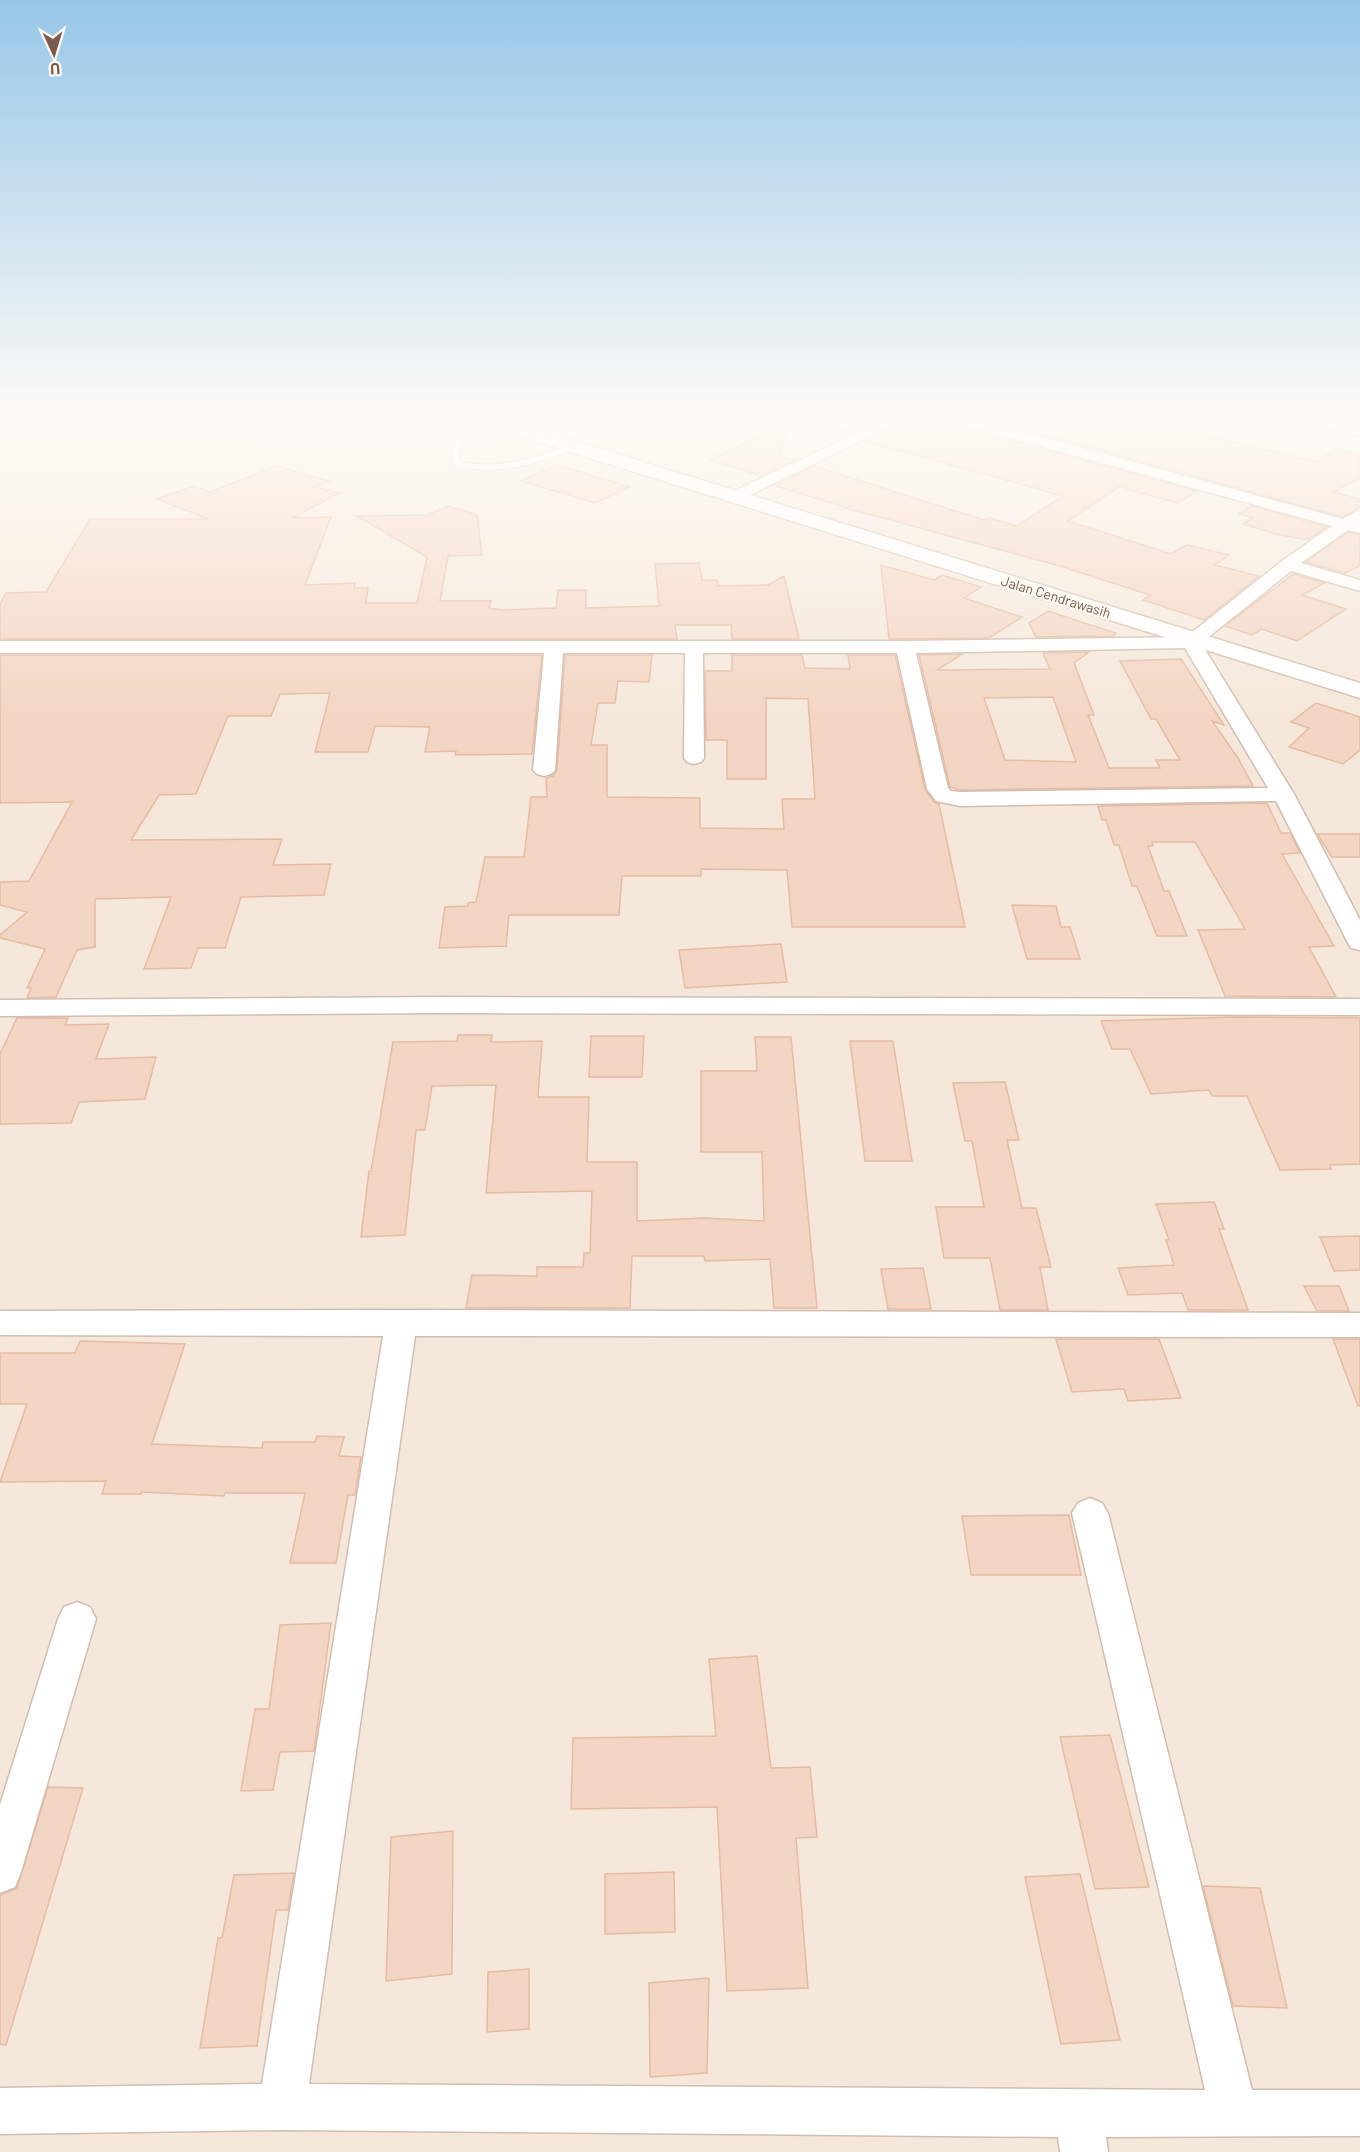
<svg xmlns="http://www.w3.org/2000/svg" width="1360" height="2152" viewBox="0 0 1360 2152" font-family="Barlow,sans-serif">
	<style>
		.residential { fill: #f5e8da }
		.building { fill: #f3d5c3; stroke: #e6bba3; stroke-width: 1.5; fill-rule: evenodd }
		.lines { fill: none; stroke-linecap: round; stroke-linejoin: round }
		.lane-casing { stroke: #d1beb0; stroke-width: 2 }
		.street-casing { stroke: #d1beb0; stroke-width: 3 }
		.secondary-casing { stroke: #d6c0b0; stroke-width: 3 }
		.lane { fill: #fff; fill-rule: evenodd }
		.street { fill: #fff; fill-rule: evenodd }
		.secondary { fill: #fff; fill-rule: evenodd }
		.labels { text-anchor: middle; stroke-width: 5; stroke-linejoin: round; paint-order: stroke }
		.far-street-label { font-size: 14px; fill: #7a5c4d; stroke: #fffaf3 }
	</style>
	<rect width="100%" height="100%" fill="#fdf6ec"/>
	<path class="residential" d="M0,417H1360V2152H0Z"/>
	<path class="building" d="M801,417H811L814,422L851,433L845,436L800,424Z
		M911,417H941L944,422L1197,491L1178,503L1119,487L1068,521L1171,554L1187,545L1229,555L1215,565L1259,576L1204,620L1143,600L1150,595L1060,566L850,509L776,486L814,466L984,520L989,518L1017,526L1063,496L865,441Z
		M978,417H1114L1169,432L1177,428L1316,462L1337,449L1360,455V478L1333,492L1360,499V507L1343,517Z
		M790,421L780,456L794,460L761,476L710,460Z
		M557,465L630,487L595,503L521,481Z
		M277,466L329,481L314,487L340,493L292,518L331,517L305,585L355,583L354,588H368L366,603H417L427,557L357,516L427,515L449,506L477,515L482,555L448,556L440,601H491L489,608L500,610L556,608L558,590H586V608L659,606L655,564L699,563L702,580H717L718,586L768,585L784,576L799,639H732L731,625H675L677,639H0V604L6,593L46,592L90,519H208L157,499L193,486L210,492Z
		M1251,506L1327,527L1307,540L1276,534L1243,524L1253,518L1239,514Z
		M1348,532L1360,535V566L1345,573L1306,562Z
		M881,565L934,580L942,575L981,587L964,598L1022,617L989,638L889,639Z
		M1293,574L1325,583L1302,595L1346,609L1297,641L1262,629L1252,635L1225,626Z
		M1048,611L1078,621L1116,633L1113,636L1036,637L1029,623Z
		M1089,652L1074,663L1094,715H1088L1109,768H1160L1156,760H1180L1156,719H1151L1120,661L1181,659L1224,725L1212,721L1238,758L1253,786L960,790L950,787L919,655L962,654L937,670L1050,669L1043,653ZM1053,697L1076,762L1005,760L984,698Z
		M0,655H542L532,754L455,755L456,751L425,752L430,727L375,726L368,752H315L330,693L280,694L271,716H228L196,794L159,795L131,840L282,839L273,865L331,864L324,895L241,897L225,948H198L191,968L144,969L171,897L95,899V947L77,950L56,997L27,998L31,988H27L45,949L0,938V935L27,912L0,905V882L29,881L72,802L0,803Z
		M565,655H652L649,682L618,681L615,703H598L591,745H607V797L700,798V828L784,829L782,799H815L808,699L766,698V779H727V740H706L705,671H732V655H802L805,668L850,669L848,655H895L925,789L934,802L939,804L965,927H792L787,870L701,869V876H622L619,915H509L506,946L439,948L445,907L468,906V903L476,902L485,857H524L531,797H547L546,778L553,776L557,770Z
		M1316,703L1360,717V750L1343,764L1289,747L1309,728L1291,722Z
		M1267,803L1281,833H1290L1300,853L1282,854L1334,946L1309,947L1336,997L1225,996L1198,930L1245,929L1195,842H1152L1153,846H1148L1164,891H1169L1187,936H1157L1137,886H1132L1119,845H1114L1106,820H1102L1098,806Z
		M1317,834H1360V857H1332Z
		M1012,905L1056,906L1061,927H1070L1080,959H1027Z
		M781,944L787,982L685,988L679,950Z
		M1234,1017L1360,1018V1164L1330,1165L1331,1169L1280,1170L1247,1096H1212L1209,1090L1151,1094L1130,1049H1112L1101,1021Z
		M17,1018H68L65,1025L109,1024L96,1059L156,1057L145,1099L79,1102L71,1123L0,1124V1054Z
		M458,1035H492L491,1042L542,1041L538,1097H589L587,1162H637V1221L703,1218L764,1221L762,1152H701V1071H757L755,1037H791L817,1308H774L770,1259L705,1261L704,1256H632L630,1308H466L472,1275L537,1276V1267H583L584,1253H590L592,1191L486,1193L496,1085L432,1086L425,1130H416L405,1235L361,1237L369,1171H371L393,1042L457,1041Z
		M591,1036H644L642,1077H589Z
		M850,1041H893L912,1161H865Z
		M1005,1082L1019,1140H1007L1022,1208H1036L1051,1267H1040L1048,1310H1000L990,1258H944L936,1207H984L972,1141H965L953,1083Z
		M1214,1202L1224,1229H1219L1248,1310H1188L1182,1293L1128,1295L1118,1268L1174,1265L1166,1240H1169L1156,1204Z
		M1360,1236V1270L1334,1271L1320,1237Z
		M923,1268L931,1309H888L881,1269Z
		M1304,1286H1339L1349,1311H1317Z
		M1056,1339H1159L1181,1398L1128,1401L1124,1389L1072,1392Z
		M1333,1339H1360V1406H1358Z
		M80,1341L185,1344L152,1444L262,1448L263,1442H315L317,1436L344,1437L339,1456L361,1457L355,1495H348L336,1563H290L305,1493H225L224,1496L141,1492V1494H102L106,1481L0,1482L27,1404H0V1353H75Z
		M1069,1515L1081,1575H971L962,1516Z
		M331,1623L314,1751L280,1752L273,1790L241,1791L255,1709H269L280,1625Z
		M757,1656L771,1768L810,1767L817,1837L796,1838L808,1988L727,1991L717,1807L571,1809L573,1738L716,1736L709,1659Z
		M1110,1735L1149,1887L1095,1889L1060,1737Z
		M48,1787L83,1788L6,2045L0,2044V1895L17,1888Z
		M453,1831L452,1974L386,1981L391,1837Z
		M674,1872L675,1932L605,1934V1874Z
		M294,1873L288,1910H276L257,2046L200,2048L218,1938H222L234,1875Z
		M1080,1874L1120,2040L1061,2044L1025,1877Z
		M1203,1886L1260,1888L1287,2008L1233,2006Z
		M529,1969V2029L487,2032L488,1972Z
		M709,1978L707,2073L650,2077L649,1983Z"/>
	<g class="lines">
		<defs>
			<path id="lane" d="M481,418L488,420C476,431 452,442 461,462C505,470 532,457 573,445L577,447C569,452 559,455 550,458C518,469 489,473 455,466C444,444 465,430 481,418Z"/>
			<path id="street" d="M587,417H607L564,438H554L552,435L554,432Z
				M813,417H837L869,427L889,417H909L738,501H726L724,498L726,495L857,433L815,420Z
				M943,417H968L1343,519L1360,509V533L1348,530L1301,563L1360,580V591L1291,571L1201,643L1294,794L1360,920V950L1351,948L1348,943L1276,801L960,806L936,801L927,789L897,653H703L704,758L701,762L694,764L687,762L684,758L685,653H563L555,770L551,774L544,776L537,774L533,770L544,653H0V641H905L1186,637L1282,561L1332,526L945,420ZM1185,648L1268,788L960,792L951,791L948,788L916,653Z
				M1292,417H1319L1360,428V436L1294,420Z
				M443,997L1360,999V1015L443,1013L0,1016V1000Z
				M401,1310L1360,1313V1337L415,1336L309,2084L1205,2090L1072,1513L1078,1503L1090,1498L1102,1503L1108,1513L1252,2090H1360V2136L1106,2137L1108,2152H1060L1058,2137L282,2130L0,2134V2088L262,2084L383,1336L0,1335V1311Z
				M77,1602L90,1607L96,1619L21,1872L15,1887L0,1893V1805L58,1619L64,1607Z"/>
			<path id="secondary" d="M468,417H497L1360,683V698L471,421Z"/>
		</defs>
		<use href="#lane" class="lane-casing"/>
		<use href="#street" class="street-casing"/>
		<use href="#secondary" class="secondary-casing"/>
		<use href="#lane" class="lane"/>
		<use href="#street" class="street"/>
		<use href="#secondary" class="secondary"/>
	</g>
	<linearGradient id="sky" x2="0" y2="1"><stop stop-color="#97c7e8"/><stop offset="0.58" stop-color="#fefbf6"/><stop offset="1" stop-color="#fefbf6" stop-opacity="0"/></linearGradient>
	<rect width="1360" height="719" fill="url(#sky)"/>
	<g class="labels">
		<g class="far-street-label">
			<text transform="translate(1056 597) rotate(17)" y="5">Jalan Cendrawasih</text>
		</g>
	</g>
	<g transform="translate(54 54) rotate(176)" stroke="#fffaf3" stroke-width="4.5" paint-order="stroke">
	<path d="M0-4.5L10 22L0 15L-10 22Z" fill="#7a5c4d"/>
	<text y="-9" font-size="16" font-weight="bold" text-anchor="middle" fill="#7a5c4d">U</text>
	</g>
</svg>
